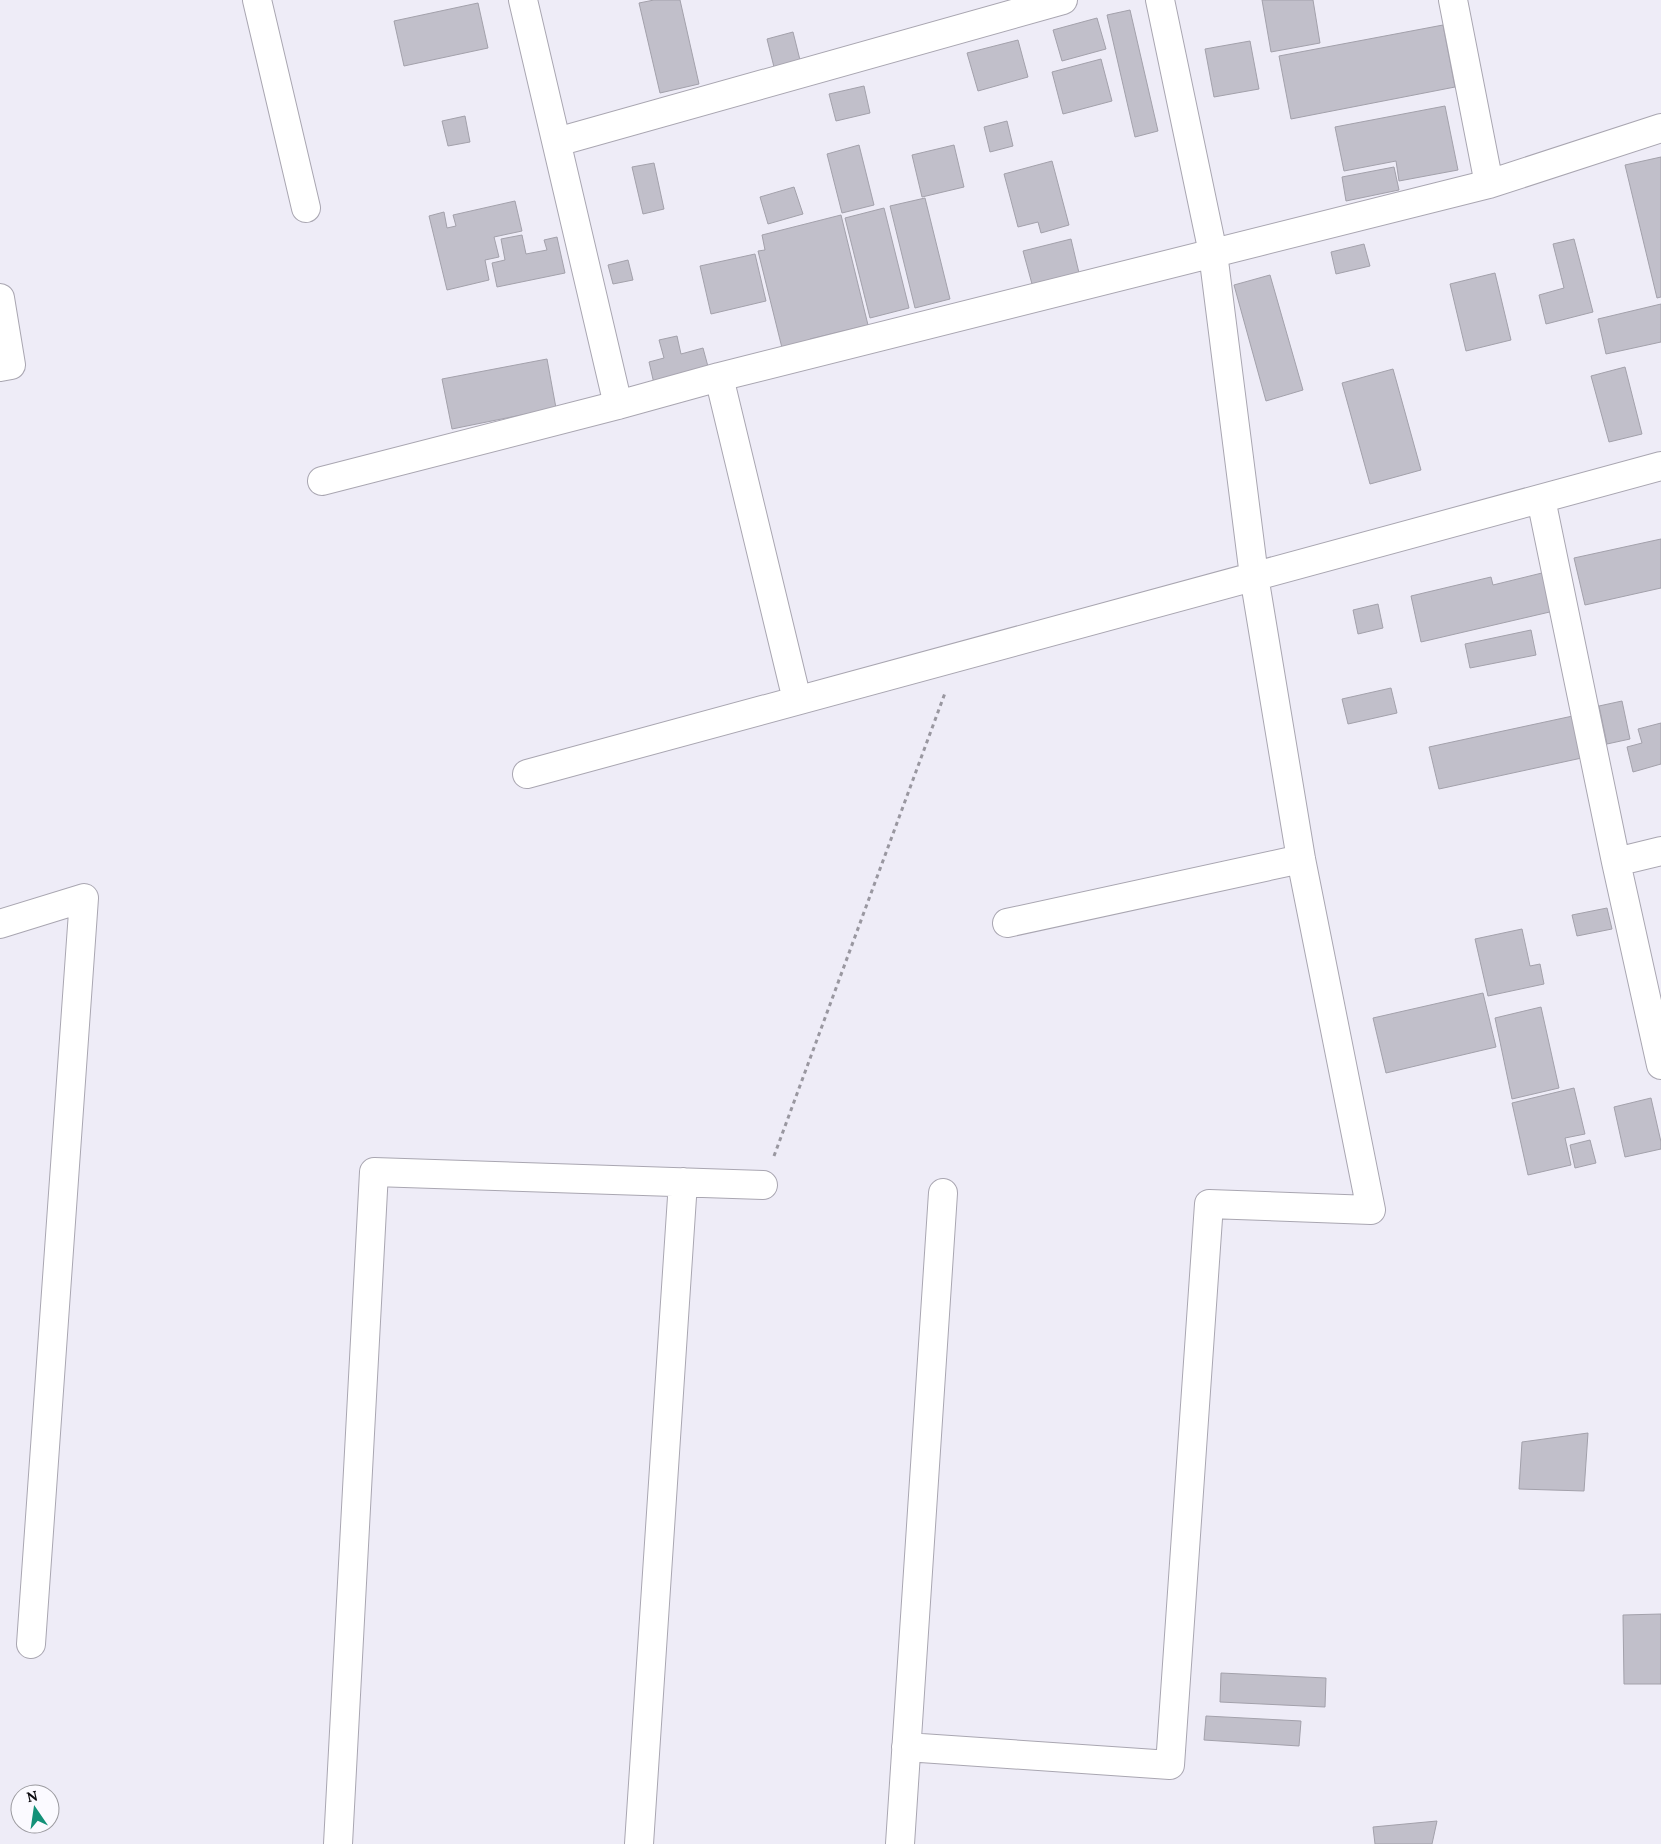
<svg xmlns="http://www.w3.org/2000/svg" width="1661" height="1844" viewBox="0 0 1661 1844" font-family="Lora,serif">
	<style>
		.building { fill: #c1bfca; stroke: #a3a1ab }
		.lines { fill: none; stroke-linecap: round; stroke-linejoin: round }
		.minor-casing { stroke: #a9a6b1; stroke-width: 30 }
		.path { stroke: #9997a0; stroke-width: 3; stroke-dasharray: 4 4; stroke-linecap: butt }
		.minor { stroke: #fff; stroke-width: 28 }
	</style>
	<rect width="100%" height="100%" fill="#eeecf7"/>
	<path class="building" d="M654,0H680L699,84L660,93L639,3Z
		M1262,0H1313L1320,43L1271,52Z
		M478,3L488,48L404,66L394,21Z
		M1130,10L1158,131L1135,137L1107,15Z
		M1097,18L1106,49L1062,61L1053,30Z
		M1443,25L1455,87L1291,119L1279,56Z
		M793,32L802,68L776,75L767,39Z
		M1018,40L1028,77L978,91L967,53Z
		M1250,41L1259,89L1214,97L1205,49Z
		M1101,59L1112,101L1063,114L1052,72Z
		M864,86L870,113L836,121L829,94Z
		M1445,106L1458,170L1399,181L1396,161L1344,171L1335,127Z
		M465,116L470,142L448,146L442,121Z
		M1007,121L1013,146L990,152L984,127Z
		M859,145L874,205L842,213L827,154Z
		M954,145L964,187L922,197L912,155Z
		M1661,157V297L1657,298L1625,165Z
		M1052,161L1069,225L1041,233L1038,222L1018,227L1004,174Z
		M654,163L664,209L643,214L632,167Z
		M1394,167L1399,190L1346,201L1342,177Z
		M794,187L803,214L768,224L760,197Z
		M925,198L950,299L915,308L890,206Z
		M515,201L522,231L494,237L499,257L485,260L489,280L447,290L429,216L444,212L447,228L456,226L453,215Z
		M884,208L909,308L870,318L845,218Z
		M841,215L868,325L810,339L812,349L784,356L758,251L765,250L762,235Z
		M522,235L526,254L547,250L544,240L557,237L565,273L497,287L492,263L505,260L501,239Z
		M1071,239L1079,273L1032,284L1023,251Z
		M1574,239L1593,312L1546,324L1539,295L1564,288L1553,244Z
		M1364,244L1370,266L1336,274L1331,252Z
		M755,254L766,301L711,314L700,266Z
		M628,260L633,280L613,284L608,265Z
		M1495,273L1511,340L1466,351L1450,284Z
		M1270,275L1303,390L1266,401L1234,285Z
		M1661,304V342L1606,354L1598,319Z
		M677,336L681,354L703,348L710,374L655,388L649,362L664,358L659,340Z
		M547,359L556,408L452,429L442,379Z
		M1625,367L1642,434L1609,442L1591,376Z
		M1393,369L1421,470L1370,484L1342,383Z
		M1661,539V588L1585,605L1574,558Z
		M1546,572L1554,611L1421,642L1411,596L1491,577L1493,585Z
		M1378,604L1383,628L1358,634L1353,610Z
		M1531,630L1536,655L1470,668L1465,644Z
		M1391,688L1397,713L1348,724L1342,699Z
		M1622,701L1630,739L1607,744L1599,706Z
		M1582,714L1591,756L1439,789L1429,747Z
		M1661,723V764L1633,772L1627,747L1642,743L1638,729Z
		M1607,908L1612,929L1577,936L1572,915Z
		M1522,929L1530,966L1540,964L1544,984L1488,996L1475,939Z
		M1483,993L1496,1047L1386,1073L1373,1018Z
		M1541,1007L1559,1088L1512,1099L1495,1018Z
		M1574,1088L1585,1134L1565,1138L1571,1165L1528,1175L1512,1103Z
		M1651,1098L1661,1142V1149L1625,1157L1614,1107Z
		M1590,1140L1596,1163L1575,1168L1570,1145Z
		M1588,1433L1584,1491L1519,1489L1522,1442Z
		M1661,1614V1684H1624L1623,1615Z
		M1221,1673L1326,1678L1325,1707L1220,1702Z
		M1206,1716L1301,1721L1299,1746L1204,1740Z
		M1437,1821L1432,1844H1375L1373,1827Z"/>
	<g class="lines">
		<defs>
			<path id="minor" d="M257,0L306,208
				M523,0L618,405
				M1453,0L1489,184
				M557,142L1063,0
				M0,298L11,365L0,367
				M719,377L797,700
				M322,481L618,405L719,377L1489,184L1661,128
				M1541,499L1616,862L1661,1065
				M527,774L1661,466
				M1616,862L1661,851
				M1007,923L1301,859
				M0,924L84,898L31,1644
				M906,1747L1170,1765L1209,1204L1371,1210L1301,859L1254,576L1213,253L1160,0
				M338,1844L374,1172L763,1185
				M639,1844L683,1182
				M900,1844L943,1193"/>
		</defs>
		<use href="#minor" class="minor-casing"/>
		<path class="path" d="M774,1156L945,693"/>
		<use href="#minor" class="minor"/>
	</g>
	<g transform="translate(35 1809) rotate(347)"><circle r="24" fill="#fbfaff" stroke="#9b9a9f"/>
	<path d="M0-4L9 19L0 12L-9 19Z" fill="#139178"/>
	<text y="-8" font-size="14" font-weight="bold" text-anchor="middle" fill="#0c0b0f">N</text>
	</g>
</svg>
